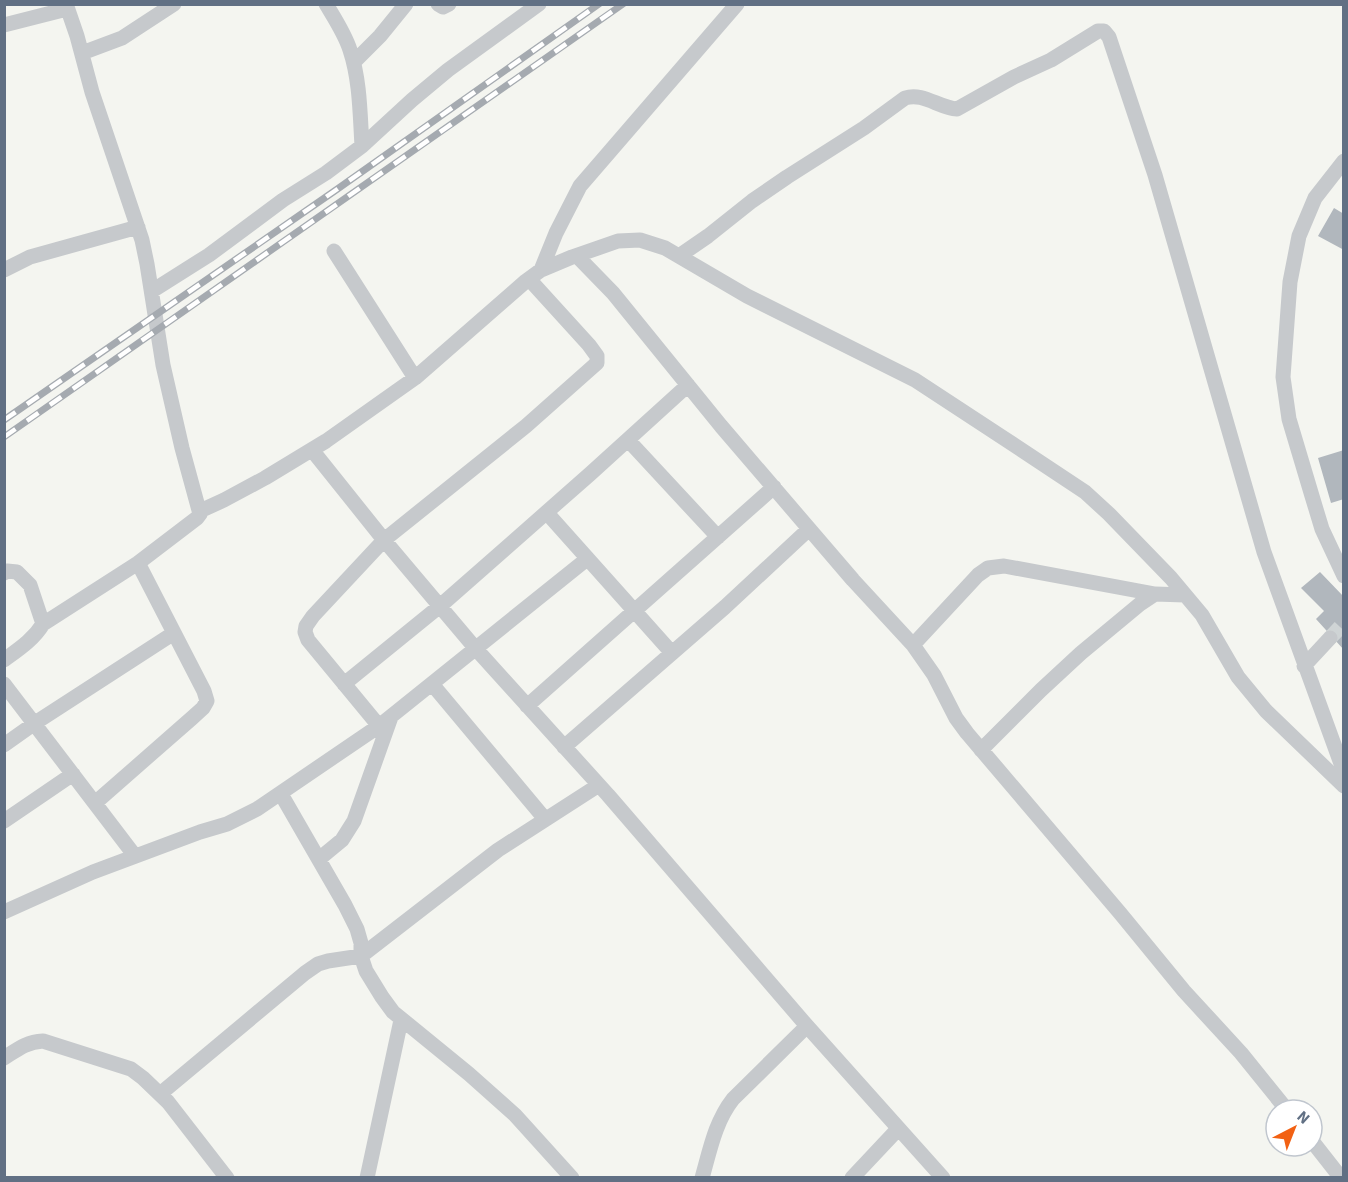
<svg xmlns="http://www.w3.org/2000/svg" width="1348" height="1182" viewBox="0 0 1348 1182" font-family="'Source Sans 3',sans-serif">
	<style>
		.building { fill: #b1b7bd }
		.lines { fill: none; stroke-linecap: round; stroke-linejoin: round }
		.minor-tunnel { stroke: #cfd4d5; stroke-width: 15; stroke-dasharray: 15 8; stroke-linecap: butt }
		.minor { stroke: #c6c9cc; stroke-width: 15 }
		.rail-casing { stroke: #a5aab0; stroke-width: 7 }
		.rail { stroke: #fff; stroke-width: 4.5; stroke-dasharray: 14; stroke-linecap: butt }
	</style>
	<rect width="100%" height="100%" fill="#f4f5f0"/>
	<path class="building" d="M1334,208L1344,214V250L1318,236Z
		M1344,450V499L1331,503L1318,458Z
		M1320,572L1344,597V650L1316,619L1324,611L1301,588Z"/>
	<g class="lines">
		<path class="minor-tunnel" d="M1330,638L1344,623"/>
		<path class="minor" d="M326,4C335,19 345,34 350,50C360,80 360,114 362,146
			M438,4L443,7L449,4
			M4,25L67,9
			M82,53L122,38L174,4
			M354,62L380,36L406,4
			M1344,161L1315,198L1299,236L1290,282L1283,377L1289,419L1312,496L1322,529L1344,576
			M334,251L415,378
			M577,256L613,293L721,426L853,580L913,645L934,675L956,718L967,733L1120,913L1184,991L1241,1053L1287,1110
			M679,256L708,236L752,201L787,177L864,128L905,98C923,92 939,108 957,109L1014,77L1051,60L1098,31H1104L1109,37L1155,175L1264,552L1344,772
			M4,270L30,257L138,227
			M541,270L556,233L580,186L737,4
			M152,291L209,255L283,200L326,173L362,146L412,100L448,70L539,4
			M628,440L718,537
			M312,450L384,540L476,649L608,795L807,1026L943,1178
			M200,511L224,500L265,478L326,441L415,378L526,281L541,270L572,257L618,241L640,240L665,248L747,296L915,380L1005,439L1085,492L1109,514L1171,578L1202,615L1238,677L1266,711L1344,786
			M547,513L672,653
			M4,573L7,571L17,572L30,585L43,624
			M913,645L978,575L988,568L1004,566L1155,594
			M4,660C19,649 33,640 43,624L138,563L197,518L200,514L182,448L163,365L147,264L142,240L92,92L77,36L66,4
			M1304,666L1330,638
			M4,684L135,856
			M344,684L440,606L590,474L688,385
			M432,684L545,819
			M527,706L774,487
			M379,726L308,640L305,632L306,626L313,616L384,540L526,426L597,363V356L589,345L529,279
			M4,745L35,723L174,633
			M564,747L725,607L809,529
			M981,750L1041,690L1081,653L1140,604L1155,594L1185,595
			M281,794L345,905L357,929L361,943V956L366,971L382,997L393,1012L469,1074L515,1115L572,1178
			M95,803L192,718L203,708L207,701L204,691L138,563
			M4,821L73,774
			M319,859L342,840L354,821L391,717
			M4,912L93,872L200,832L227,824L257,809L379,726L587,559
			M4,1058C18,1049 26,1042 43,1041L131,1069L143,1078L168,1102L227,1178
			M160,1094L305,973L318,964L328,961L361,956L498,850L599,785
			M1312,1141L1341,1178
			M367,1178L401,1020
			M702,1178C710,1150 715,1122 733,1099L807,1026
			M852,1178L898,1129"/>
		<defs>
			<path id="rail" d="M4,420L336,190L599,4
				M4,437L623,4"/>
		</defs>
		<use href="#rail" class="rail-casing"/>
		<use href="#rail" class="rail"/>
	</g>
	<rect width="1348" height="1182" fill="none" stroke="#617084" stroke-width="12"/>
	<g transform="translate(1294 1128) rotate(42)"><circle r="28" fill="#ffffff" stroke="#c0c6ce" stroke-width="1.5"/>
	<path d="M0-4.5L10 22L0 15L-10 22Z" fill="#f26113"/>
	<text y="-9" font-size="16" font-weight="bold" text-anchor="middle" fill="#617084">N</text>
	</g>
</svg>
